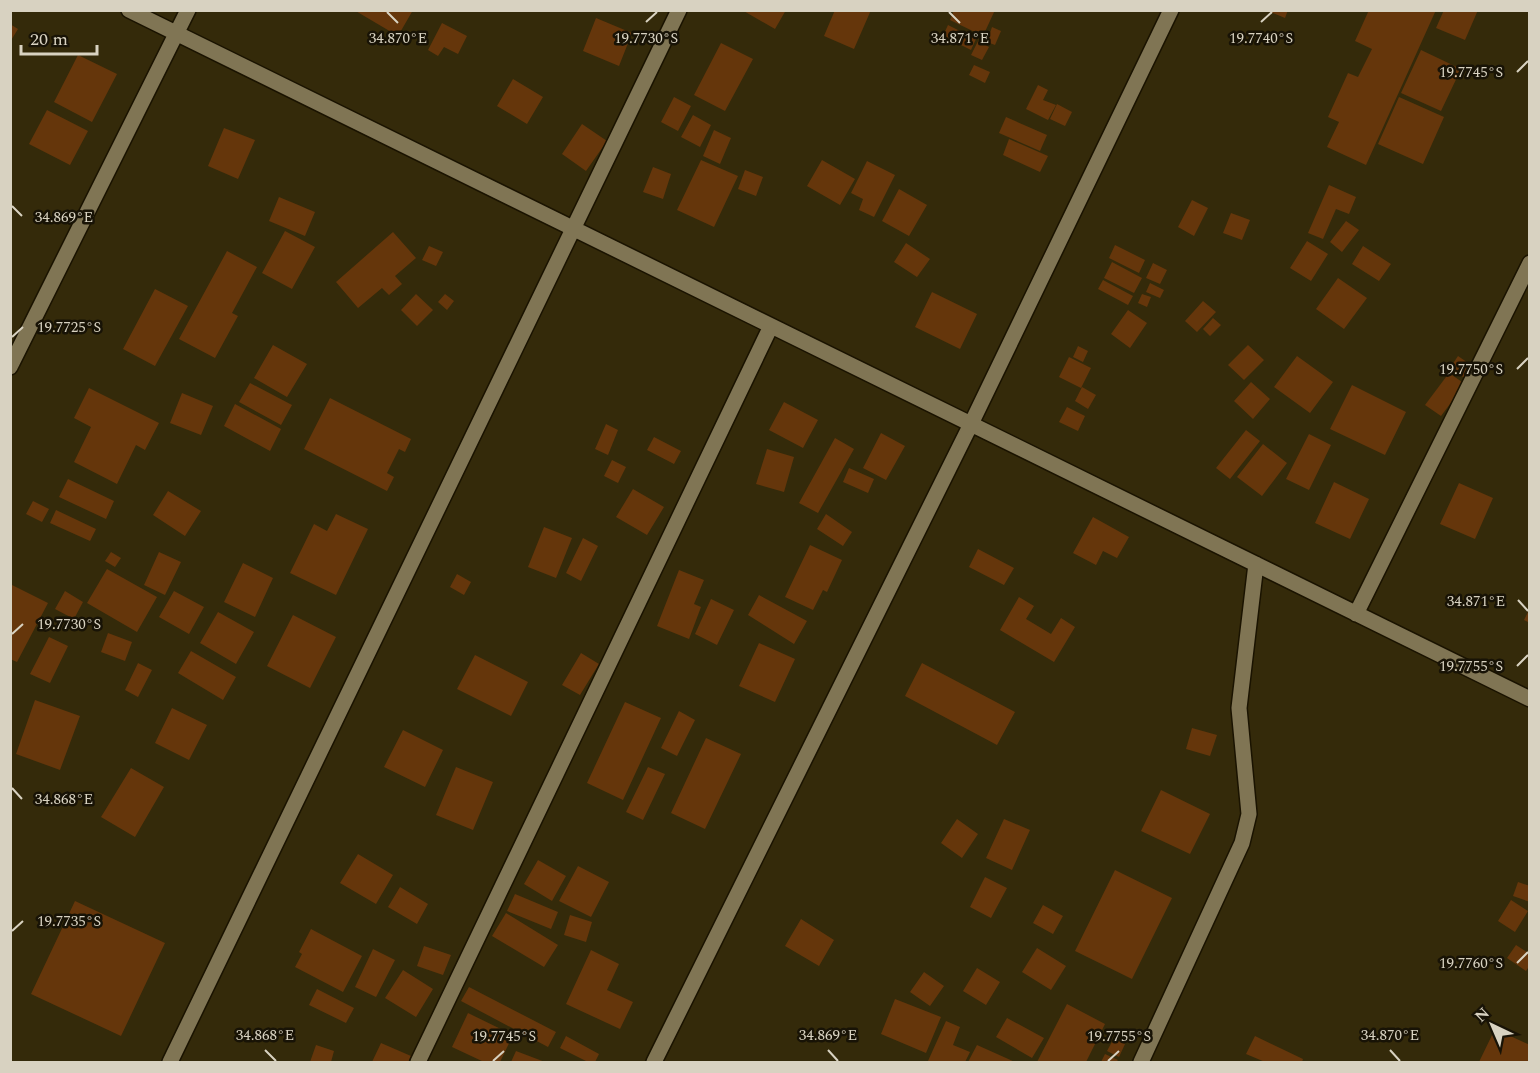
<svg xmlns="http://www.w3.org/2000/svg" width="1540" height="1073" viewBox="0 0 1540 1073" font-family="Spectral,serif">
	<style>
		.building { fill: #65360b }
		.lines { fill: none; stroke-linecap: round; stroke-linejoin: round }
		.minor-casing { stroke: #1a1300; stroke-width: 18 }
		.minor { stroke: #807554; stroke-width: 15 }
		.ticks { fill: none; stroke: #d8d2c1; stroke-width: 2 }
		.ticks-label { font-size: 15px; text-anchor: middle; fill: #d8d2c1; stroke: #181306; stroke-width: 5; stroke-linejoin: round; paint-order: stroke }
	</style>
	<rect width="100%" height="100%" fill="#342a0a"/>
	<path class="building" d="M354,10H413L398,36Z
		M742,10H786L775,29Z
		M835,10H871L854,49L824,36Z
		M954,10H995L983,36L950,20Z
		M1266,10H1288L1285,18Z
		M1369,10H1436L1366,165L1327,147L1339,122L1328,117L1348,73L1358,77L1372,49L1355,41Z
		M1444,10H1478L1465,40L1436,28Z
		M596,18L632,33L619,66L583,51Z
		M442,23L467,36L458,54L444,47L438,56L428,50Z
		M10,24L18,29L10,42Z
		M948,25L962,32L956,45L942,38Z
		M992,27L1001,31L995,45L987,42Z
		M964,33L976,39L971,50L959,44Z
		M978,41L989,47L982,60L971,55Z
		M721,43L753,59L725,111L694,95Z
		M1421,50L1461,69L1441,111L1401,93Z
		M78,55L117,74L92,122L54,102Z
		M974,65L990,72L985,83L969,75Z
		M513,79L543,97L527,124L497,106Z
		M1038,85L1048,90L1043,100L1056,105L1048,120L1026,109Z
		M674,97L691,106L678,131L661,122Z
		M1399,97L1444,117L1423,164L1378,144Z
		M1057,104L1072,112L1065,126L1050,119Z
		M47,110L88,131L70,165L29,144Z
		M693,115L711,125L700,147L681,137Z
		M1006,117L1047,135L1040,151L999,133Z
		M582,124L607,141L586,171L562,154Z
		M224,128L255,140L238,179L208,166Z
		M714,130L731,138L720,164L703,156Z
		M1009,139L1048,156L1040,172L1003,155Z
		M701,160L738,176L714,227L677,210Z
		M822,160L855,179L840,205L807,186Z
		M867,161L895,175L874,217L859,210L863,199L851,193Z
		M653,167L671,174L663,199L643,192Z
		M745,170L763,177L756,196L738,189Z
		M1329,185L1356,197L1349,214L1336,209L1323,239L1308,233Z
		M899,189L927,205L909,236L882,221Z
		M279,197L315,212L305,236L269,221Z
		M1192,200L1208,208L1194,236L1178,227Z
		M1231,213L1250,220L1242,240L1223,233Z
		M1346,221L1359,230L1342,252L1330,242Z
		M285,231L315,247L292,289L262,273Z
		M393,232L416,258L395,276L402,284L389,295L382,288L358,308L336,282Z
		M1307,241L1328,254L1311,281L1290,268Z
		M906,243L930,259L917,277L894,262Z
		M1115,245L1145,260L1139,273L1109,258Z
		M429,246L443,252L436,266L422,260Z
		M1363,246L1391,264L1379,281L1352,264Z
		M227,251L257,267L232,313L238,316L215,358L179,339Z
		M1112,262L1142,278L1134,293L1104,278Z
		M1153,263L1167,270L1160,284L1146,278Z
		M1338,278L1367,298L1344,329L1316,309Z
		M1103,280L1133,296L1128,305L1098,289Z
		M1150,283L1164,290L1160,298L1146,292Z
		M155,289L188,306L155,366L123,349Z
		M932,292L977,314L960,349L915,327Z
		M416,294L433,310L417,326L401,310Z
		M445,294L454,301L447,310L438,302Z
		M1142,294L1151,297L1147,307L1138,303Z
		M1203,301L1216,312L1197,332L1185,321Z
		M1128,310L1147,323L1130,348L1111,334Z
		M1213,318L1221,325L1210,336L1203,329Z
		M273,345L307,364L287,397L254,378Z
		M1248,345L1264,360L1244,380L1228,365Z
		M1078,346L1088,351L1083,362L1073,357Z
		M1297,356L1333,382L1310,413L1274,387Z
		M1458,356L1474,367L1466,379L1450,368Z
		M1069,357L1091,368L1081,388L1059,377Z
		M1449,373L1465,384L1441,416L1425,405Z
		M1251,382L1270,399L1253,419L1234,401Z
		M250,383L292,405L281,425L239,402Z
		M1352,385L1406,412L1385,455L1330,429Z
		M1082,387L1096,395L1088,409L1075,401Z
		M89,388L159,423L145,450L136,445L117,484L74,462L91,427L74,418Z
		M182,393L213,406L201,435L170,423Z
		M330,398L411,439L405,452L399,449L387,473L394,477L387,491L304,449Z
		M784,402L818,420L803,448L769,430Z
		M235,404L281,429L270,451L224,426Z
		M1067,407L1085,416L1078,431L1059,422Z
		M606,424L618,430L608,455L595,449Z
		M1246,430L1260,441L1230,479L1216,468Z
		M881,433L905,446L886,480L863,468Z
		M1309,434L1331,445L1309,490L1286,479Z
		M654,437L681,451L674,464L647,450Z
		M835,438L854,449L818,513L799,503Z
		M1263,444L1287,463L1262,496L1237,477Z
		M767,449L794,457L784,492L756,484Z
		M612,460L626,467L618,483L604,476Z
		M849,468L874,479L868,493L843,482Z
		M68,479L114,501L106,519L59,497Z
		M1334,482L1369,499L1350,539L1315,523Z
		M1459,483L1493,498L1475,539L1440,524Z
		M633,489L664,507L647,535L616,517Z
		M168,491L201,511L185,536L153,515Z
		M33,501L49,509L42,522L26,514Z
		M56,510L96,529L90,541L50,523Z
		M336,514L368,529L336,595L290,573L314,524L327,531Z
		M826,514L852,532L843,546L817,529Z
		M1093,517L1129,537L1117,558L1103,551L1096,565L1073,553Z
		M544,527L572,538L556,578L528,567Z
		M583,538L598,546L581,581L566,573Z
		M810,545L842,560L827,592L823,590L813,610L785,597Z
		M978,549L1014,568L1004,585L969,567Z
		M111,552L121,558L115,567L105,561Z
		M159,552L181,562L165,595L144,585Z
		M243,563L273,578L255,617L224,602Z
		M107,569L157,597L137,632L87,603Z
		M679,570L704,580L694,604L701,607L689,639L657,626Z
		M457,574L471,582L464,595L450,587Z
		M10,584L48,603L17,662L10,659Z
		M65,591L83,602L74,619L55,609Z
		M174,591L204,607L189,634L159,617Z
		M759,595L807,621L794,644L748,615Z
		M1019,597L1034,606L1026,619L1051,634L1061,618L1075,627L1054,662L1000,630Z
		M711,599L734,610L717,645L695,634Z
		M1530,608V623L1524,620Z
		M218,612L254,632L236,664L200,643Z
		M293,615L336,637L310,688L267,666Z
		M108,633L132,642L125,661L101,652Z
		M49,637L68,646L50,683L30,674Z
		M759,643L795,659L775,702L739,686Z
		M191,651L236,677L223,700L178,673Z
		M581,653L599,664L580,695L562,685Z
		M475,655L528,682L511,716L457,689Z
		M138,663L152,670L138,697L125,690Z
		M922,663L1015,712L997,745L905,696Z
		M35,700L80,716L60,770L16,754Z
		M625,702L661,718L623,800L587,783Z
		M172,708L207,725L189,760L155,743Z
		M679,711L695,720L677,756L661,748Z
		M1192,728L1217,735L1210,756L1186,749Z
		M403,730L443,750L425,787L384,767Z
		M706,738L741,754L705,829L671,813Z
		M456,767L493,782L473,830L436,815Z
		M648,767L665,774L643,820L626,812Z
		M131,768L164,787L135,837L101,817Z
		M1161,790L1210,814L1190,854L1141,831Z
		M957,819L978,834L962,858L941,843Z
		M1004,819L1030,830L1012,870L986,858Z
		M358,854L393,875L376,904L340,883Z
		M538,860L566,876L552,901L524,884Z
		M578,866L609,882L591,917L559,901Z
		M1115,870L1172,898L1132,979L1075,951Z
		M985,877L1007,888L991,918L970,907Z
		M1518,882L1530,886V902L1513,896Z
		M400,887L428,904L417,924L388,907Z
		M515,894L558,912L551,929L507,911Z
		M1511,900L1528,911L1515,932L1498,921Z
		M75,901L165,943L121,1036L31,994Z
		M1043,905L1063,916L1053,934L1033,923Z
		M506,913L558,945L544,967L492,936Z
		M570,915L592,922L586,942L564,935Z
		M801,919L834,940L819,966L785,946Z
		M311,929L362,956L343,992L295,967L302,954L299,952Z
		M1516,945L1530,954V965L1526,971L1507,958Z
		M424,946L451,955L443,975L417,966Z
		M1037,948L1066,966L1051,990L1022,972Z
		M373,949L395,960L376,997L355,987Z
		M591,950L619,964L607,990L633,1002L620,1029L566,1004Z
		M977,968L1000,982L986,1005L963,991Z
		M403,970L433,989L416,1017L385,998Z
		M924,972L944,986L930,1006L910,992Z
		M469,987L556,1032L548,1047L461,1001Z
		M317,989L354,1008L346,1023L309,1005Z
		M895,999L941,1017L926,1053L881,1034Z
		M1067,1004L1105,1024L1086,1062H1037Z
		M468,1013L513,1035L500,1062H484L452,1047Z
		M1007,1018L1044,1038L1032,1058L996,1037Z
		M946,1021L960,1027L953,1045L970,1052L965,1062L928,1061Z
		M1495,1029L1530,1045V1062H1479Z
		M566,1036L599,1054L595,1062H588L560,1048Z
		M1255,1036L1303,1059L1302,1062H1265L1246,1054Z
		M1114,1038L1125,1044L1119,1057L1107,1051Z
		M381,1043L411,1056L408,1062H372Z
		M316,1045L334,1051L331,1062H310Z
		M977,1045L1015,1062H968Z
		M516,1051L545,1062H511Z
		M1105,1054L1118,1060L1116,1062H1101Z"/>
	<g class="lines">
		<defs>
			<path id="minor" d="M129,10L1530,699
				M10,367L188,10
				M1356,614L1530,263
				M170,1062L679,10
				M418,1062L771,326
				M654,1062L971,424L1171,10
				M1141,1062L1242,843L1249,814L1239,708L1256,564"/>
		</defs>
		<use href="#minor" class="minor-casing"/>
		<use href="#minor" class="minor"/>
	</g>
	<path class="ticks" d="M387,12L398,23M949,12L960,23M646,22L657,12M1261,22L1272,12M1517,72L1528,61M12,206L22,216M12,337L23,327M1517,369L1528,358M1518,600L1528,611M12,634L23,624M1517,666L1528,655M12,788L22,799M12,931L23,921M1517,963L1528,952M265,1050L276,1061M828,1050L838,1061M1390,1050L1400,1061M493,1061L504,1051M1108,1061L1119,1051"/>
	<g class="ticks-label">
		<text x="646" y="43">19.7730°S</text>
		<text x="1261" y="43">19.7740°S</text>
		<text x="398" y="43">34.870°E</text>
		<text x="960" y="43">34.871°E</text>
		<text x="1471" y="77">19.7745°S</text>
		<text x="64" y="222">34.869°E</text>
		<text x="69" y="332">19.7725°S</text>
		<text x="1471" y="374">19.7750°S</text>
		<text x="1476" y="606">34.871°E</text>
		<text x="69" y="629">19.7730°S</text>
		<text x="1471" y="671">19.7755°S</text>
		<text x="64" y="804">34.868°E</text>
		<text x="69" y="926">19.7735°S</text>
		<text x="1471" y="968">19.7760°S</text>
		<text x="265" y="1040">34.868°E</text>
		<text x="828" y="1040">34.869°E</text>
		<text x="1390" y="1040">34.870°E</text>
		<text x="504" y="1041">19.7745°S</text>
		<text x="1119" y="1041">19.7755°S</text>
	</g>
	<rect width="1540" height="1073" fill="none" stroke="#d8d2c1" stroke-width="24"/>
	<g transform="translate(1492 1025) rotate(316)" stroke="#181306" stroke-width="4.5" paint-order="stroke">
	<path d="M0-4.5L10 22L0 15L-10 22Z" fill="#d8d2c1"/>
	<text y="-9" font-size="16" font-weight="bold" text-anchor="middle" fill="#d8d2c1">N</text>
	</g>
	<path d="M21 45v9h76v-9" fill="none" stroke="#d8d2c1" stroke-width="3"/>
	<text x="30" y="45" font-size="18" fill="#d8d2c1" stroke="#181306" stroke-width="4.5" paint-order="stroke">20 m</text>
</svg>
